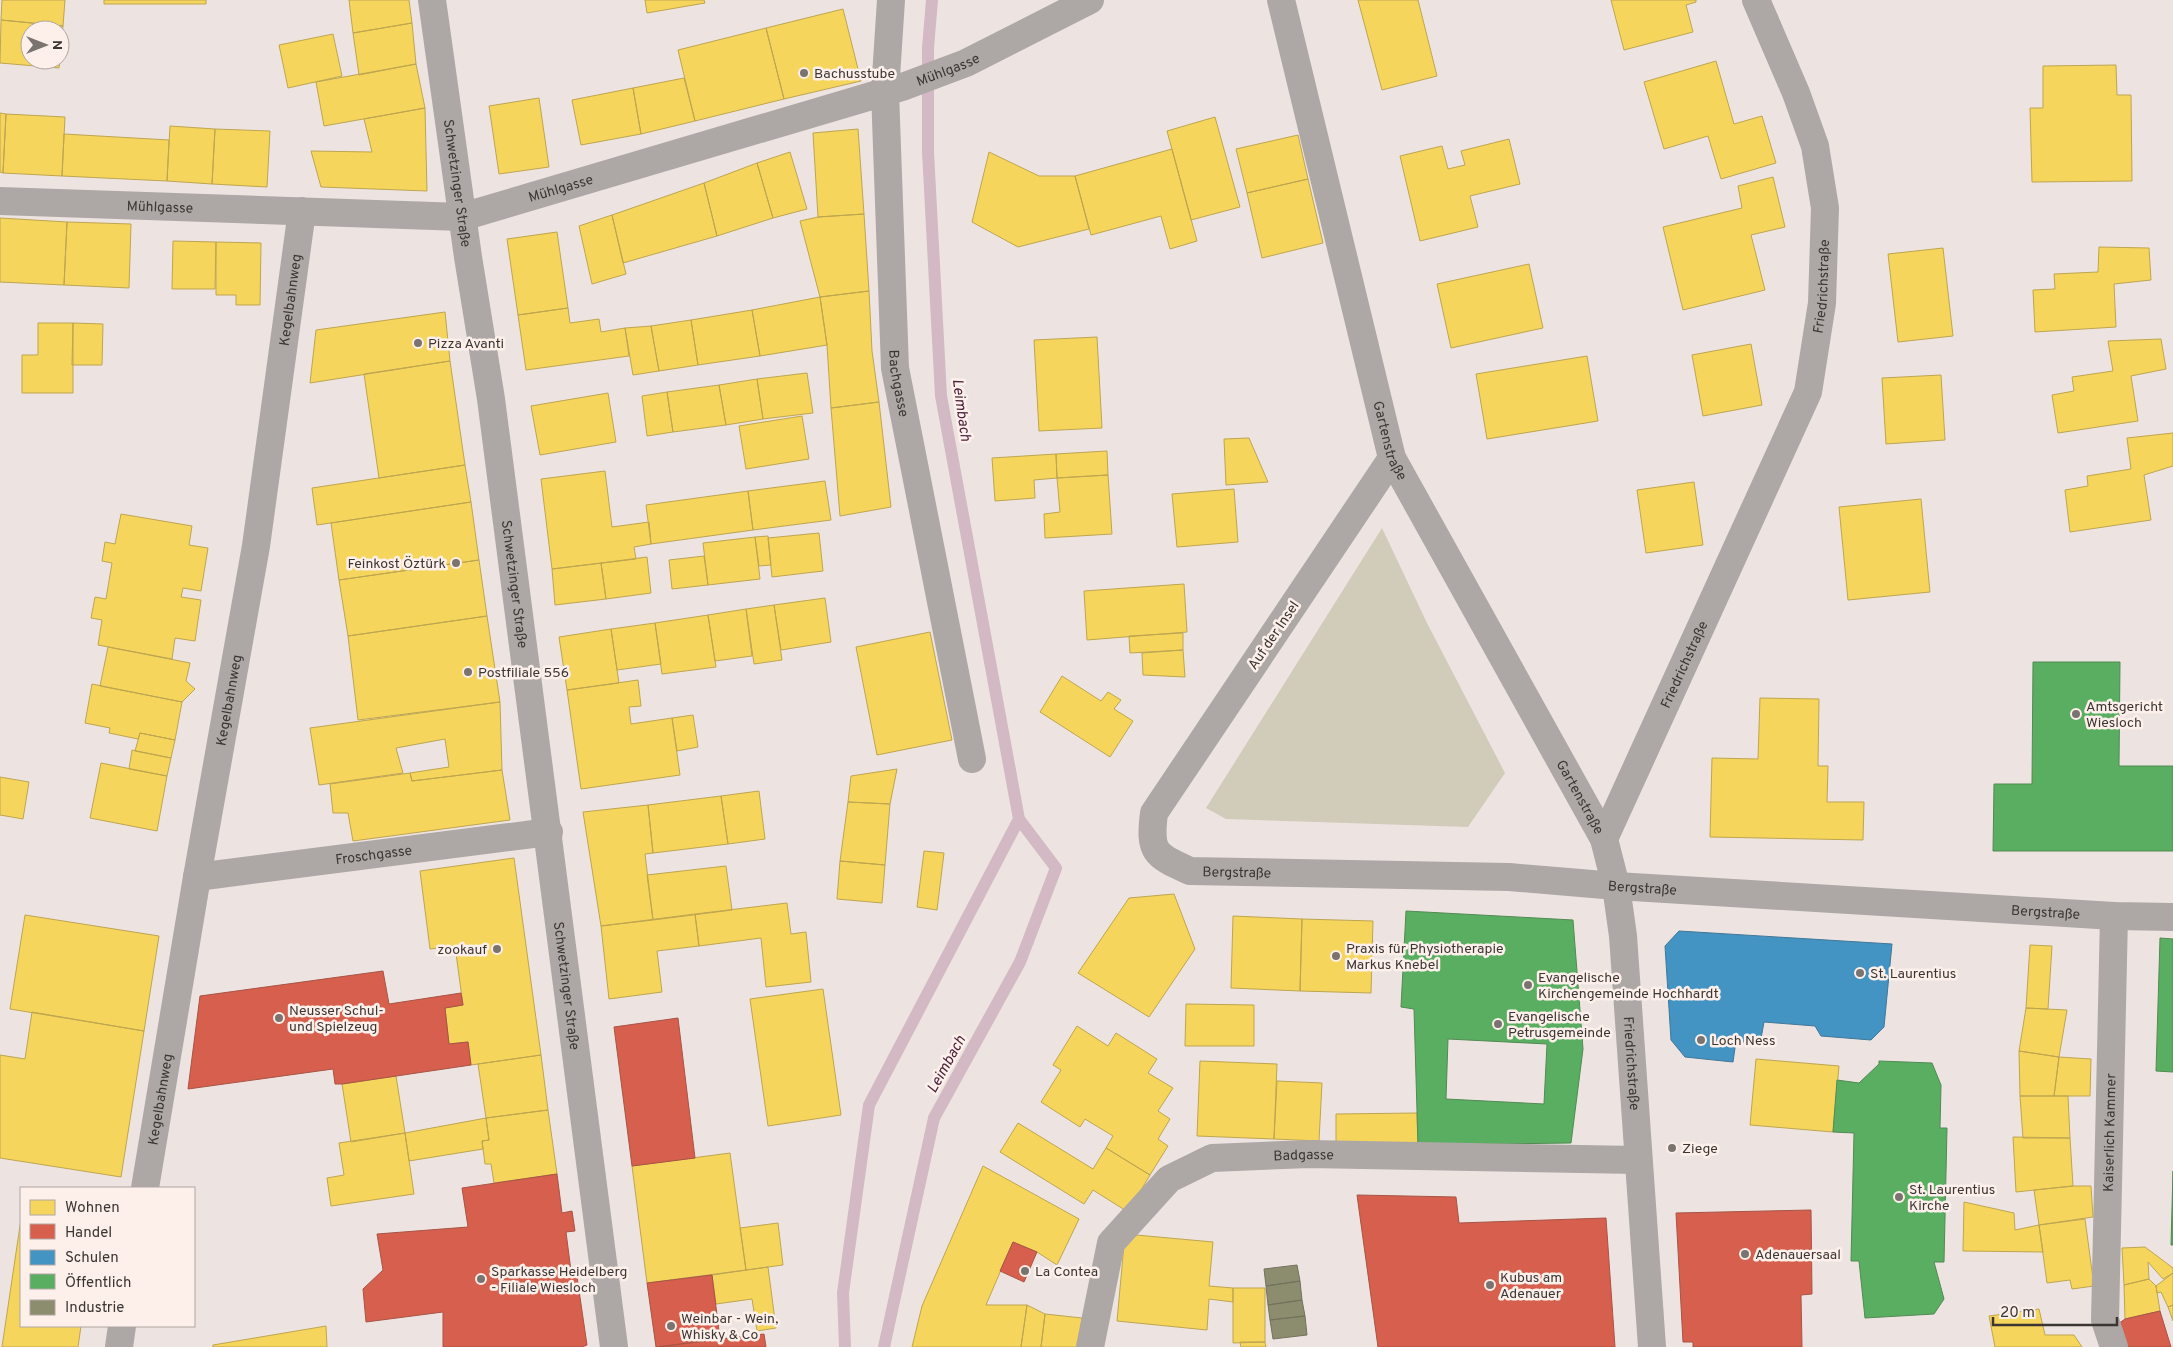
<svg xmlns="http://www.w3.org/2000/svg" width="2173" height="1347" viewBox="0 0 2173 1347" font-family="Overpass,sans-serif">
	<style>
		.green { fill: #d1cbba }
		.homes { fill: #f6d55c; stroke: #bea550 }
		.shops { fill: #d6604d; stroke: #a85345 }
		.schools { fill: #4393c3; stroke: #417798 }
		.public { fill: #5aae61; stroke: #518a53; fill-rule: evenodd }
		.industry { fill: #8c8c6e; stroke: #74725c }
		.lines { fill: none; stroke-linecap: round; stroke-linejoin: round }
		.stream { stroke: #d2b9c4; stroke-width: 12 }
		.minor { stroke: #ada7a6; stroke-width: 28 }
		.poi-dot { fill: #7a7370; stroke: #fdf0eb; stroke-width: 2 }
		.labels { text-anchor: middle; stroke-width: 5; stroke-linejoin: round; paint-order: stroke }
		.street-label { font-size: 14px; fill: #3c3633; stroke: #fdf0eb }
		.poi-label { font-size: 14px; fill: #3c3633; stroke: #fdf0eb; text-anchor: start }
		.water-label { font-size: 15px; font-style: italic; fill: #4a213b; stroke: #fdf0eb }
	</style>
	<rect width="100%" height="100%" fill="#ede4e1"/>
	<path class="green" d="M1382,528L1427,623L1505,773L1468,827L1226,819L1206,808Z"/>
	<path class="homes" d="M2,0H65L63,26L1,20Z
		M104,0H206V4H104Z
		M349,0H409L412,23L353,33Z
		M645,0H704L705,3L647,13Z
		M1358,0H1418L1437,76L1382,90Z
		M1611,0H1696V2L1686,5L1693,32L1624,50Z
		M843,9L861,81L784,99L766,28Z
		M1,20L63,26L60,57V30H30V60H60L59,68L0,63Z
		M412,23L416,64L359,75L353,33Z
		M766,28L784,99L695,121L678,50Z
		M333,34L342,76L288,88L279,45Z
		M1716,61L1734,124L1762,116L1776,163L1721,179L1708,136L1664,149L1644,82Z
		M416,64L425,108L324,126L316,82Z
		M2116,65L2117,95H2131L2132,181L2032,182L2030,108H2043V66Z
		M684,78L695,121L641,134L633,88Z
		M633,88L641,134L581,145L572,100Z
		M539,98L549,167L499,174L489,106Z
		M425,108L427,191L321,187L311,151L372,152L364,119Z
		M0,113L6,114L3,173L0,172Z
		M6,114L65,117L62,176L3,173Z
		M1215,117L1240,207L1191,220L1167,131Z
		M170,126L215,129L212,184L167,181Z
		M215,129L270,131L267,187L212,184Z
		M858,129L864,214L818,217L813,133Z
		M64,134L169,140L167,181L62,176Z
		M1298,135L1308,179L1247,193L1236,149Z
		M1509,139L1520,184L1470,196L1478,227L1420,241L1400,156L1442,146L1448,169L1465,165L1461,151Z
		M1172,149L1197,241L1170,249L1161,216L1091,235L1075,176Z
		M790,152L807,209L773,218L757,163Z
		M989,152L1039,176H1075L1089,229L1018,247L972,222Z
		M757,163L773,218L717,236L704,183Z
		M1773,177L1785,227L1751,235L1765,290L1683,310L1663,227L1742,208L1738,186Z
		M1308,179L1323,243L1262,258L1247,193Z
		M704,183L717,236L623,263L612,215Z
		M864,214L869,291L820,297L800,221L818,217Z
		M612,215L626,274L592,284L579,226Z
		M0,218L67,222L64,285L0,282Z
		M67,222L131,224L129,288L64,285Z
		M557,232L568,308L518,315L507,239Z
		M173,241L216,242L215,289H172Z
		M216,242L261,243L260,305H236V295H216Z
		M2099,247L2149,248L2151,280L2114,284L2116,327L2035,332L2033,290L2055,289L2054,274L2098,272Z
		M1943,248L1953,336L1898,342L1888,254Z
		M1529,264L1543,328L1451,348L1437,284Z
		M869,291L872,351L879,402L831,408L827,345L820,297Z
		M820,297L827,345L760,356L752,310Z
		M568,308L570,323L599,319L601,332L625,328L629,356L526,370L518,315Z
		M752,310L760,356L698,365L691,320Z
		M445,312L450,361L310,383L316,330Z
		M691,320L698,365L659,371L651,326Z
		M38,323H73V393H22V355H38Z
		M73,323L103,324L102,365H72Z
		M651,326L659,371L633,375L625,328Z
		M1097,337L1102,428L1039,431L1034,340Z
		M2161,339L2166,369L2131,376L2138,421L2058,433L2052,395L2074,391L2072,377L2113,371L2108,341Z
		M1751,344L1762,405L1703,416L1692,355Z
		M1587,356L1598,421L1487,439L1476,374Z
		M450,361L465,465L379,478L364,374Z
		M807,373L813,413L763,419L757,379Z
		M1941,375L1945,440L1886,444L1882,378Z
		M757,379L763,419L726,425L719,385Z
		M719,385L726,425L673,432L667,392Z
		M667,392L673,432L647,436L642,396Z
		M608,393L616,442L540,455L531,406Z
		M879,402L891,507L840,516L831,408Z
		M802,416L809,459L746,469L739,426Z
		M2173,433V466L2144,475L2151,520L2070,532L2065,490L2088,486L2087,476L2131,469L2127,438Z
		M1249,438L1268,482L1226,485L1224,439Z
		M1107,451L1108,475L1057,478L1056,454Z
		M1056,454L1057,478L1034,480L1035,498L995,501L992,458Z
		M465,465L471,502L317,525L312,488Z
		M605,471L612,527L649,522L651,544L634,547L636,559L552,569L541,479Z
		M1108,475L1112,534L1045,538L1044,514L1060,512L1057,478Z
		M825,481L831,520L753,530L748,491Z
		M1694,482L1703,545L1646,553L1637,490Z
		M1234,489L1238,542L1177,547L1172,494Z
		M748,491L753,530L651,544L646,505Z
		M1921,499L1930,592L1848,600L1839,507Z
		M471,502L479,560L339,580L331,523Z
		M121,514L192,526L189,545L208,548L201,591L183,588L181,597L201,600L195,641L175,638L172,659L98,645L102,620L91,618L95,597L106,599L112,563L102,561L105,542L115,544Z
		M819,533L823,571L772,577L768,538Z
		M768,536L771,565L759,566L755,537Z
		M755,537L760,579L708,585L703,543Z
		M704,556L708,585L672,589L669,560Z
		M647,557L651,593L606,599L601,563Z
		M479,560L487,616L348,636L339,580Z
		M601,563L606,599L555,605L552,569Z
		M1184,584L1187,632L1087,640L1084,591Z
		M825,598L831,642L781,650L774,605Z
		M774,605L782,660L754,664L746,609Z
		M746,609L752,656L715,661L708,615Z
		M708,615L716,667L662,674L655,623Z
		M487,616L500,702L358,720L348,636Z
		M655,623L661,664L617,670L611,629Z
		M611,629L619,683L567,690L559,637Z
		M930,632L952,740L877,755L856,647Z
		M1183,633V650L1130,653L1129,636Z
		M108,647L190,663L186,681L195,689L182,702L100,686Z
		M1183,650L1185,677L1143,675L1142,653Z
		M1062,676L1101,701L1108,692L1121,700L1114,709L1133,721L1110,757L1040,712Z
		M638,680L641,706L629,707L631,724L672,718L680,775L581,789L567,690Z
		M92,684L182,702L175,740L140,733L138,739L109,733L110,728L85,723Z
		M1760,698L1819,699L1818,766H1828L1827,802H1864L1863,840L1710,837L1712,758L1758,759Z
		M500,702L502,770L412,781L410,773L449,767L445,739L396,748L403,773L319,785L310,728Z
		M693,715L698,747L677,751L672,718Z
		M140,733L175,740L171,758L135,751Z
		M132,750L171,758L167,776L129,769Z
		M101,763L167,776L157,831L90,818Z
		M897,769L890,804L848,802L851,776Z
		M502,770L510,820L353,841L348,813H333L330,784L410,773L412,781Z
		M0,777L29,782L23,819L0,815Z
		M759,791L765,839L728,844L721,796Z
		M721,796L728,844L653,853L648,805Z
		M848,802L890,804L885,865L840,861Z
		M648,805L653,853L645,854L653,920L601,926L583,812Z
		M924,851L944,853L937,910L917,907Z
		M514,858L541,1055L471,1065L468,1042L449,1044L445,1008L463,1005L455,946L430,949L420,871Z
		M840,861L885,865L882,903L837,899Z
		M726,866L732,910L653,920L647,875Z
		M1174,894L1195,949L1149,1017L1078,973L1129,898Z
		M787,903L791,934L806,932L811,982L766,987L761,938L699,946L695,914Z
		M695,914L699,946L657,951L662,992L609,999L601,926Z
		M25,915L159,936L144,1031L10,1009Z
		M1233,916L1302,919L1300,991L1231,988Z
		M1302,919L1373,921L1371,993L1300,991Z
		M2030,945L2052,946L2048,1009L2026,1008Z
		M823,989L841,1115L768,1126L750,999Z
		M1186,1004L1254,1005V1046H1185Z
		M2026,1008L2067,1010L2059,1057L2019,1051Z
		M32,1012L144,1031L121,1177L0,1158V1055L25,1059Z
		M1077,1026L1108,1046L1116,1033L1157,1059L1148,1073L1173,1088L1158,1111L1170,1119L1158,1139L1168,1146L1150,1175L1106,1148L1113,1136L1085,1119L1080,1127L1041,1102L1061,1070L1053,1065Z
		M2019,1051L2059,1057L2054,1096H2020Z
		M541,1055L548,1110L486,1118L478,1064Z
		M2059,1057L2091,1059L2090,1096H2054Z
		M1756,1059L1839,1066L1833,1132L1750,1125Z
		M1200,1061L1277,1064L1274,1139L1197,1136Z
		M396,1076L405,1133L351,1142L342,1084Z
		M1277,1081L1322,1083L1319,1141L1274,1139Z
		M2020,1096H2068L2070,1138H2023Z
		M548,1110L557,1174L494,1183L491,1164H485L482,1141L489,1140L486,1118Z
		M1417,1113L1418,1145L1336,1146V1114Z
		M486,1118L489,1140L482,1141L483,1149L409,1161L405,1133Z
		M1018,1123L1093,1169L1106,1148L1150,1175L1128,1212L1093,1190L1084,1204L1000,1152Z
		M405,1133L414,1194L331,1206L327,1178L344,1175L339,1143Z
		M2013,1137L2070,1138L2073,1186L2016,1192Z
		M730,1153L746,1270L647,1283L632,1166Z
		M983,1166L1079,1219L1057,1265L1037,1252L1013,1242L986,1305H1027L1021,1347H912L922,1306Z
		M2073,1186H2091L2093,1217L2039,1225L2034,1190Z
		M1964,1202L2014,1213L2015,1230L2039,1225L2043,1252L1963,1251Z
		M21,1219V1326H81L78,1347H2Z
		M2085,1219L2094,1286L2072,1289L2070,1280L2047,1283L2039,1225Z
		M778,1223L783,1265L746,1270L740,1228Z
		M1125,1234L1213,1242L1209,1286L1233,1288V1302L1209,1299L1207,1330L1117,1321Z
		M2145,1247L2173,1268V1273L2163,1279L2148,1262L2149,1279L2124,1285L2122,1248Z
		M768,1267L776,1328L757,1331L752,1299L716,1304L712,1275Z
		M2173,1273V1305L2168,1307L2161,1292L2157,1293L2156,1286Z
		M2149,1279L2156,1286L2160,1311L2125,1319L2124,1285Z
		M1233,1288H1265V1342L1233,1343Z
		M1027,1305L1045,1314L1041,1347H1021Z
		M2173,1305V1321L2168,1307Z
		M2039,1309L2045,1335H2074L2082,1347H1995L1989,1316Z
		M1045,1314L1082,1318L1078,1347H1041Z
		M326,1326L327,1347H213V1345Z
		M1240,1342H1265L1266,1347H1241Z"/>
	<path class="shops" d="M383,971L389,1004L461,993L463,1005L445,1008L449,1044L468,1042L471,1065L342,1084H335L333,1069L188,1089L200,996Z
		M678,1018L695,1158L632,1166L614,1027Z
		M557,1174L562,1213L572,1211L575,1231L566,1232L571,1271L576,1270L587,1345L582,1347H443V1312L366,1322L363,1289L383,1270L377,1234L468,1227L462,1188Z
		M1357,1195L1456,1197L1459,1223L1606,1218L1615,1347H1378Z
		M1811,1210L1812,1294L1801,1295L1802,1347H1693V1342H1683L1676,1213Z
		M1013,1242L1037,1252L1024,1282L1000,1271Z
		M712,1275L720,1339L656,1347L647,1283Z
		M2160,1311L2171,1347H2126L2118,1324L2125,1319Z
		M764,1334L766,1347H659L720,1339Z"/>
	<path class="schools" d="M1679,931L1892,944L1884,1027L1871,1040L1821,1036L1815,1026L1764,1022L1760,1044L1736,1041L1733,1062L1685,1057L1671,1040L1665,946Z"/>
	<path class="public" d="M2033,662H2120L2119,766H2173V851H1993L1994,784H2032Z
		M1406,911L1573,920L1583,1049L1571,1143L1418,1145L1414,1009L1401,1007ZM1448,1039L1547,1044L1544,1104L1446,1099Z
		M2160,938L2173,939V1072L2156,1071Z
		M1879,1061L1932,1063L1941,1085L1940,1128H1947L1944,1262H1934L1944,1299L1934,1314L1865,1318L1859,1261H1851L1854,1133L1833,1132L1837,1080L1859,1083L1879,1064Z
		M2173,1171V1245H2171Z"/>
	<path class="industry" d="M1297,1265L1300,1281L1266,1286L1264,1269Z
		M1300,1281L1302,1300L1268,1305L1266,1286Z
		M1302,1300L1305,1316L1270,1320L1268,1305Z
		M1305,1316L1307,1335L1273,1339L1270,1320Z"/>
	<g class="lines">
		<path class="stream" d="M845,1347L843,1293L869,1105L1019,819L941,396L928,152V48L932,0
			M884,1347L934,1118L1020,962L1056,868L1019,819"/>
		<g class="minor">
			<path id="s1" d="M432,0L468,257L491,399L614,1347"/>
			<path id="s2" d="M891,0L885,92L895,368L972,759"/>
			<path id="s3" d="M1281,0L1392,458L1604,839L1616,886L1623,936L1652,1347"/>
			<path id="s4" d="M0,201L462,217L905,86L966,63L1090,0"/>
			<path id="s5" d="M1392,458L1154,813C1149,853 1155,855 1190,871L1509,877L1616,886L2114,916L2173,917"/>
			<path id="s6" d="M1604,839L1808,392L1822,303L1825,208L1815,146L1796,93L1756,0"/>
			<path id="s7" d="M197,877L549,832"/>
			<path id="s8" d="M145,1188L197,877L256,546L302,211"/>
			<path d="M119,1347L122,1326"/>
			<path id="s9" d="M1090,1347L1111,1243L1169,1179L1212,1158L1309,1154L1637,1160"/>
			<path id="s10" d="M2114,1347L2105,1320L2114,916"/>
		</g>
	</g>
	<g class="poi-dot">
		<circle cx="804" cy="73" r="5"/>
		<circle cx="418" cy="343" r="5"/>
		<circle cx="456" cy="563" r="5"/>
		<circle cx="468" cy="672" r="5"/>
		<circle cx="2076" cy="714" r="5"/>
		<circle cx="497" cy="949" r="5"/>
		<circle cx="1336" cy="956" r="5"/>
		<circle cx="1860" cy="973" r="5"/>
		<circle cx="1528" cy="985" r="5"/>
		<circle cx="279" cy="1018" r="5"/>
		<circle cx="1498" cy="1024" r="5"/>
		<circle cx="1701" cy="1040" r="5"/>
		<circle cx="1672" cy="1148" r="5"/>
		<circle cx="1899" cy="1197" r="5"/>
		<circle cx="1745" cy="1254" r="5"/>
		<circle cx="1025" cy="1271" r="5"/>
		<circle cx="481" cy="1279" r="5"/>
		<circle cx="1490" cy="1285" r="5"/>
		<circle cx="671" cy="1326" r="5"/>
	</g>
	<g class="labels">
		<g class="street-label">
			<text dy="5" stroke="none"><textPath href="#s4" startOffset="970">Mühlgasse</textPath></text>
			<text dy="5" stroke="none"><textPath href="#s1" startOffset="185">Schwetzinger Straße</textPath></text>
			<text dy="5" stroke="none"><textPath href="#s4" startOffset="565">Mühlgasse</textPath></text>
			<text dy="5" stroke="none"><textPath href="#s4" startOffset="160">Mühlgasse</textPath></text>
			<text dy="5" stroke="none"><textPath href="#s6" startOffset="598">Friedrichstraße</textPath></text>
			<text dy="5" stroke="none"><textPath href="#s8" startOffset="900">Kegelbahnweg</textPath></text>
			<text dy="5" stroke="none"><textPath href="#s2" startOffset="384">Bachgasse</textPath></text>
			<text dy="5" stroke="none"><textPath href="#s3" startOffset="454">Gartenstraße</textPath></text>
			<text dy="5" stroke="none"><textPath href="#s1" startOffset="590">Schwetzinger Straße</textPath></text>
			<text transform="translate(1273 635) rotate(-56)" y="5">Auf der Insel</text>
			<text dy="5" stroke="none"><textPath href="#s6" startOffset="192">Friedrichstraße</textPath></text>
			<text dy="5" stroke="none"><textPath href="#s8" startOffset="495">Kegelbahnweg</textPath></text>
			<text dy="5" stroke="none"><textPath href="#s3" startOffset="859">Gartenstraße</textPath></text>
			<text dy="5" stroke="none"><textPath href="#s7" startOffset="178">Froschgasse</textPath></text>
			<text dy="5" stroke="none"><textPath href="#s5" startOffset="552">Bergstraße</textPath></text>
			<text dy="5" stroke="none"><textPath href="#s5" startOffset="958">Bergstraße</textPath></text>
			<text dy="5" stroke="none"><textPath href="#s5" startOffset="1362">Bergstraße</textPath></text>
			<text dy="5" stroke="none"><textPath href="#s1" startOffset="995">Schwetzinger Straße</textPath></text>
			<text dy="5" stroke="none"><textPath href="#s3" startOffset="1134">Friedrichstraße</textPath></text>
			<text dy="5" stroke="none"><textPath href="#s8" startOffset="90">Kegelbahnweg</textPath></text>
			<text dy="5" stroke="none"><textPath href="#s10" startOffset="216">Kaiserlich Kammer</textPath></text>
			<text dy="5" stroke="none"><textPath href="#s9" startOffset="332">Badgasse</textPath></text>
		</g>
		<g class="poi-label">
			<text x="814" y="78">Bachusstube</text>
			<text x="428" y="348">Pizza Avanti</text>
			<text x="446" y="568" text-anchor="end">Feinkost Öztürk</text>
			<text x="478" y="677">Postfiliale 556</text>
			<text x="2086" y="711">Amtsgericht<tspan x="2086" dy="16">Wiesloch</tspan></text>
			<text x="1346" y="953">Praxis für Physiotherapie<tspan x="1346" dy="16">Markus Knebel</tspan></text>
			<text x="487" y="954" text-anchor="end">zookauf</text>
			<text x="1870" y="978">St. Laurentius</text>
			<text x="1538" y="982">Evangelische<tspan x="1538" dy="16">Kirchengemeinde Hochhardt</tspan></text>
			<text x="289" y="1015">Neusser Schul-<tspan x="289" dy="16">und Spielzeug</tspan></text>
			<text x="1508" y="1021">Evangelische<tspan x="1508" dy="16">Petrusgemeinde</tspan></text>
			<text x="1711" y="1045">Loch Ness</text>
			<text x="1682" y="1153">Ziege</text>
			<text x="1909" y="1194">St. Laurentius<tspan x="1909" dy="16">Kirche</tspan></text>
			<text x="1755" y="1259">Adenauersaal</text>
			<text x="491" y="1276">Sparkasse Heidelberg<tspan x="491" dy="16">- Filiale Wiesloch</tspan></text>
			<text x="1035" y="1276">La Contea</text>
			<text x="1500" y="1282">Kubus am<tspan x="1500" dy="16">Adenauer</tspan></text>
			<text x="681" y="1323">Weinbar - Wein,<tspan x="681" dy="16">Whisky &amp; Co</tspan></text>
		</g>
		<g class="water-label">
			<text transform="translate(962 410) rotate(82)" y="5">Leimbach</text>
			<text transform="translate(946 1064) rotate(-61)" y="5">Leimbach</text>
		</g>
	</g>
	<rect x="20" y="1187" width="175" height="140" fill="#fdf0eb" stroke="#b0a6a1"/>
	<rect x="30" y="1200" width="25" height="15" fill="#f6d55c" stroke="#b0a6a1"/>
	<text x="65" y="1212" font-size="15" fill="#3c3633">Wohnen</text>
	<rect x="30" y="1224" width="25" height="15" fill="#d6604d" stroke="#b0a6a1"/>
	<text x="65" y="1237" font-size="15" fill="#3c3633">Handel</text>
	<rect x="30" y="1250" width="25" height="15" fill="#4393c3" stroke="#b0a6a1"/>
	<text x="65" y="1262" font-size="15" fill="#3c3633">Schulen</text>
	<rect x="30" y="1274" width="25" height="15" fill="#5aae61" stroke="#b0a6a1"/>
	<text x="65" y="1287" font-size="15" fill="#3c3633">Öffentlich</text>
	<rect x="30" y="1300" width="25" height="15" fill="#8c8c6e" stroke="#b0a6a1"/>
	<text x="65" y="1312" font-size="15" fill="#3c3633">Industrie</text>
	<g transform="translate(45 45) rotate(90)"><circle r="24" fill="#fdf0eb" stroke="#b0a6a1"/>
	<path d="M0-4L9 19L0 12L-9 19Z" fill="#7a7370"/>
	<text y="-8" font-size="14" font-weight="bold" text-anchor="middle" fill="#3c3633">N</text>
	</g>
	<path d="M1993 1317v8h124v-8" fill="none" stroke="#3c3633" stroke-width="2.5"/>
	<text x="2000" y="1317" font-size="15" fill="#3c3633" stroke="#fdf0eb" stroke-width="4" paint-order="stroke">20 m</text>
</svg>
